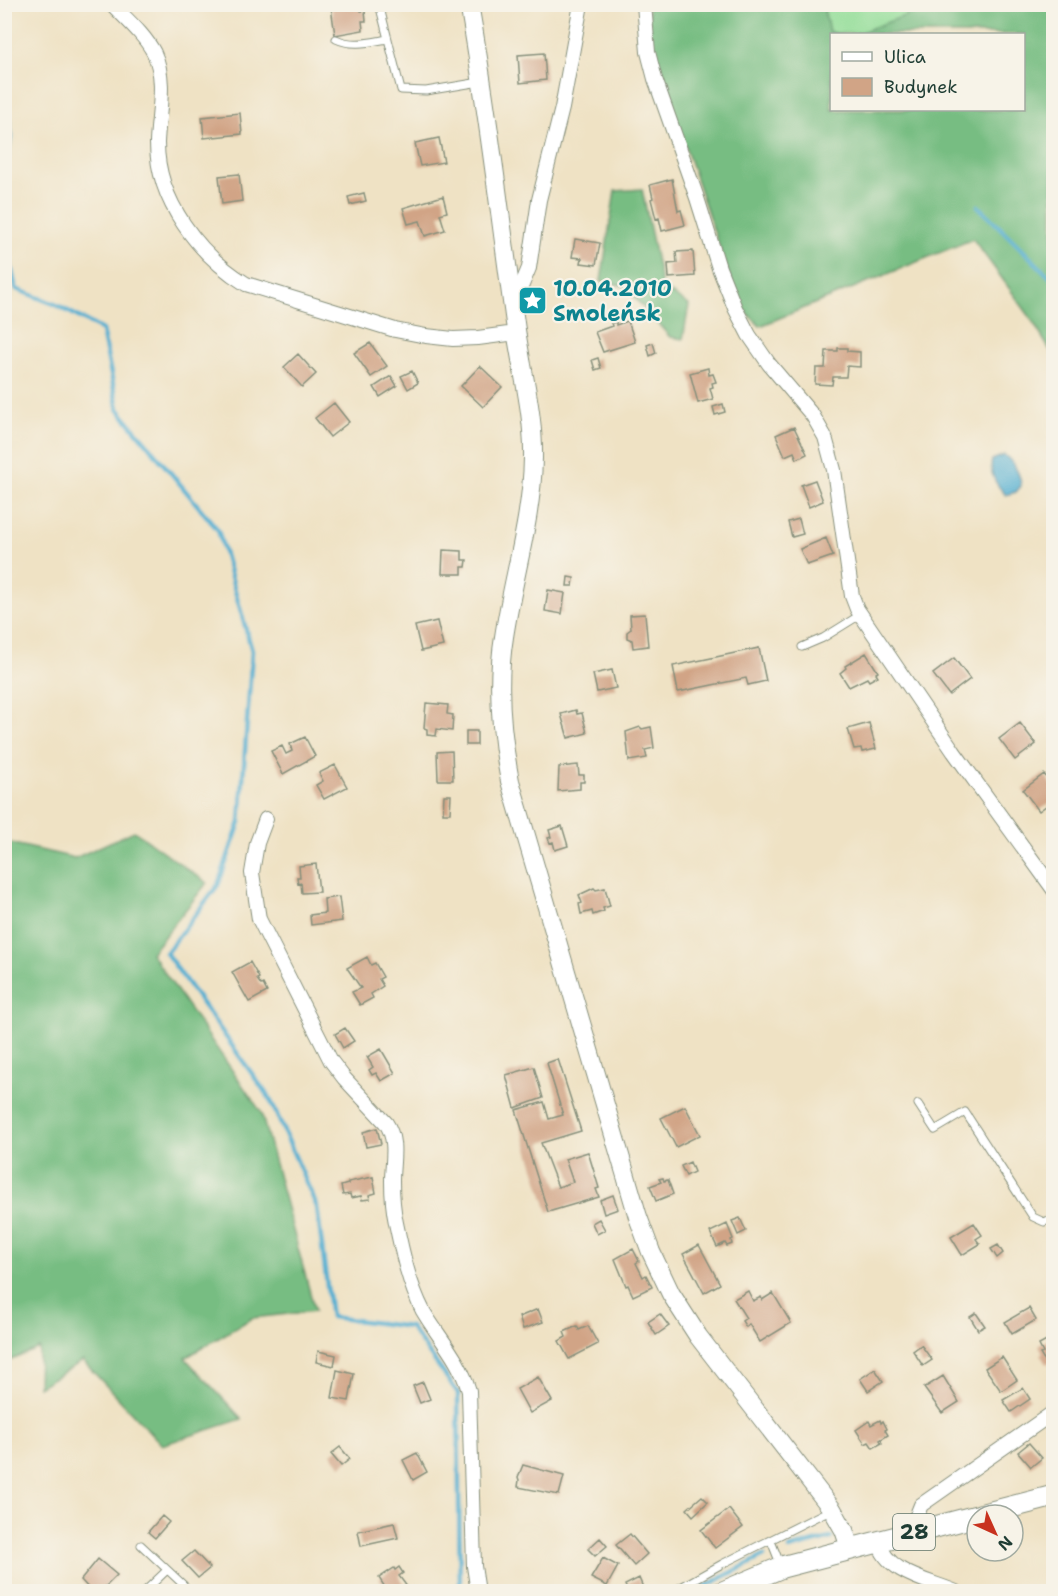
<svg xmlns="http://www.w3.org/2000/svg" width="1058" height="1596" viewBox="0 0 1058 1596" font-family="'Shantell Sans',sans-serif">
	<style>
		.green { fill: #94de9a; stroke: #5a8e67; stroke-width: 1.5 }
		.forest { fill: #77bd82; stroke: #4b7d5b; stroke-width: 1.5 }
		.water { fill: #53afd1; stroke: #397682; stroke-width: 1.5 }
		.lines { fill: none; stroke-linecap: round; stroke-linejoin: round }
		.stream { stroke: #53afd1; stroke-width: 4.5 }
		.building { fill: #d1a486 }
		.lane-casing { stroke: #87907c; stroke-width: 9 }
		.street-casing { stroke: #87907c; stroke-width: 16 }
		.secondary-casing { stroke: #87907c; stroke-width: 20 }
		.primary-casing { stroke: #87907c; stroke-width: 23 }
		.lane { stroke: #fff; stroke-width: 7 }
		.street { stroke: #fff; stroke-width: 14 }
		.secondary { stroke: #fff; stroke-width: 18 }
		.primary { stroke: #fff; stroke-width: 21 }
		.labels { text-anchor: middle; stroke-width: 4.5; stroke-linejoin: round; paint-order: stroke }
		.shield { fill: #f7f3e8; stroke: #60746a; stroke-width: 1.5 }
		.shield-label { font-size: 21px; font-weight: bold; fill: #1f3d34 }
		.culture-label { font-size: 22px; font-weight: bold; fill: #0d838f; stroke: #f7f3e8; text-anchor: start }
	</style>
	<rect width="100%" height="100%" fill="#f7f3e8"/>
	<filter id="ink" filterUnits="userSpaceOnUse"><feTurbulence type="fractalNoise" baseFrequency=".0167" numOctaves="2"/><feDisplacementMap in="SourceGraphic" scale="12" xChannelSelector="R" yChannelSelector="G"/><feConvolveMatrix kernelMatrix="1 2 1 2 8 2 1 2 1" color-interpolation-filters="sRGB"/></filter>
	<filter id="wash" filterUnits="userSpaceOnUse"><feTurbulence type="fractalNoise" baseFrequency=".008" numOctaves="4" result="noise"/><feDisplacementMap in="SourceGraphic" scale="24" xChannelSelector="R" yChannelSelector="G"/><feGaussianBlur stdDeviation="1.35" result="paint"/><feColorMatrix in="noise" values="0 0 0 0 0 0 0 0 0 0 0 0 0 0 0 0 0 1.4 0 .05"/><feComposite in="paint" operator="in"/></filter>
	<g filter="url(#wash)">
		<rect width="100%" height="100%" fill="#efe2c4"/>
		<path class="green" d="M828,4H924L926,8C896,19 862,40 829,32L824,10Z"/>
		<path class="forest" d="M648,5H828L824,10L829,32L840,34H832V110H1024V34H856L926,8L924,5H1053V355L1028,314L973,239L760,326L739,305L651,46Z
			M642,189L662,287L689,305L683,339L670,337L624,286L601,281L615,191Z
			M134,831L207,883L151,953L261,1112L315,1311L252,1318L185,1358L242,1419L162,1445L83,1361L38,1387L39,1348L4,1363L5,842L75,858Z"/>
		<path class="water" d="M1004,455C1013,461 1021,475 1021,486L1016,492L1006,495C997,486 989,473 992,460Z"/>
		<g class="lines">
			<path class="stream" d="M4,93L11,134L4,180
				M978,206L1054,281
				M4,235L16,289L57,305L102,330L118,409L218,530L252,651L240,822L218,885L166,953L270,1099L317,1207L331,1317L410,1327L458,1393L460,1592
				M789,1549L831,1538
				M694,1592L764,1556"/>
		</g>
		<g id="blocks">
			<path class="building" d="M345,4H359L361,11H365L366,21H362L363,30L335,35L331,7Z
				M544,53L546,80L520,83L518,55Z
				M240,113L242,134L204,138L202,117Z
				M439,138L444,162L420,166L415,143Z
				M239,174L242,201L222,204L219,176Z
				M672,179L678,211L681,210L685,225L662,231L659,218L656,219L651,199L653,198L650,185Z
				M364,193L366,201L350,205L348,197Z
				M443,196L447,212L440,214L445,230L425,236L420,221L408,224L403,208Z
				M575,239L600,243L596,265L581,263L582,258L572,257Z
				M693,251L695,276L669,278L668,264L677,263L676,252Z
				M628,321L635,342L603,352L595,332L612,326L611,323L616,322V325Z
				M370,343L387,366L371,377L354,353Z
				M653,343L656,353L650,356L647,345Z
				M838,348H847V351L860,352V367L847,366L846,377H833L832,385L815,384L816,368H825L826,351H838Z
				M298,354L316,374L302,387L284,367Z
				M598,358L601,368L595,370L592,360Z
				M480,366L502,387L483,407L461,386Z
				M708,368L709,375L713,374L716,382L712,383L713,387L710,388L713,399L698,403L690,373Z
				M412,371L418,383L408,389L401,376Z
				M391,376L397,386L380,397L374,387Z
				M334,403L349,422L330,437L315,418Z
				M723,404L725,412L715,415L713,407Z
				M794,427L807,454L797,459L794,452L785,456L776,435Z
				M815,480L823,501L809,507L801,485Z
				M799,519L803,534L792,537L788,522Z
				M826,538L833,556L807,565L800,549Z
				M443,550L462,551V560H467L466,567H462V574H442Z
				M568,577L574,578L573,586H567Z
				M548,590L565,593L562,614L545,611Z
				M645,614L648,646L633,648L632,640L627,638V632L631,629L630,615Z
				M437,621L443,646L421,651L415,626Z
				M759,648L766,681L748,685L746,678L678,692L673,666Z
				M866,653L878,672L876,673L878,676L869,681L867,678L849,687L840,673L846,668L845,666Z
				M954,658L970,679L949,695L933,674Z
				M612,670L616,688L597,692L593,674Z
				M426,703L448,705L447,714L453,715L452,731L437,729L436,736L427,735V729L424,728Z
				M576,710L577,714L582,713L587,733L568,738L561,714Z
				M869,723L876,749L862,752L861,748L854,749L848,729Z
				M1020,723L1036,744L1015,760L999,739Z
				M640,727L642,729L651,727L654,748L645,750L647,758L629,761L626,732Z
				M466,731H477V745H466Z
				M305,737L315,756L283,774L271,751L282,746L286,754L292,751L290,744Z
				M452,751L453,780H438L437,752Z
				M335,765L347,787L324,799L316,785L323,781L319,773Z
				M578,765L579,775H584V782H580V789L558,791L559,767Z
				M1044,774L1054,787V800L1039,811L1023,790Z
				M444,795H451L450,813H443Z
				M562,826L568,846L555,850L553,842L550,843L548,838L551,837L549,830Z
				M316,864L319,892L302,893L301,883L298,884L297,877H300L299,866Z
				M594,888L596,890L605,888L610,906L603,908L604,911L593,915L592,911L581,914L579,904L582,903L579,895Z
				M339,897L342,921L311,925L310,915L325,913L324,899Z
				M367,957L371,965L375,963L383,977L379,979L383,986L371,994L373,998L360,1005L352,992L361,988L347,968Z
				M250,962L259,978L257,979L261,985L263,984L267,992L249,1002L232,972Z
				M345,1028L354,1041L343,1048L335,1034Z
				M381,1049L395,1073L381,1081L376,1073L372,1075L369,1070L373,1067L367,1057Z
				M558,1059L581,1131L541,1143L558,1187L573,1182L565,1159L588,1152L599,1188L596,1189L599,1197L548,1212L516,1110L544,1102L549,1119L563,1115L547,1063Z
				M534,1067L543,1098L515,1108L506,1075Z
				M685,1106L700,1135L676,1147L661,1118Z
				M377,1128L381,1144L366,1147L363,1132Z
				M690,1162L694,1172L686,1176L681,1166Z
				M373,1177L376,1193L369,1195L370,1199L362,1200L361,1196L351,1198L350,1194L343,1195L341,1186L348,1184V1182Z
				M663,1178L664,1181L668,1180L673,1194L656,1201L650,1186L661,1182L659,1179Z
				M613,1195L618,1209L604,1214L600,1200Z
				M740,1218L746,1231L738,1235L732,1221Z
				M599,1219L605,1230L597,1234L592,1223Z
				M974,1223L982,1235L976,1239L980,1244L962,1255L951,1237Z
				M727,1224L733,1239L731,1240L732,1244L727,1246L725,1243L717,1247L710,1232Z
				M699,1245L720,1284L704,1293L683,1254Z
				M998,1245L1003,1253L997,1258L991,1249Z
				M633,1249L639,1261L636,1263L643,1277L646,1275L652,1287L633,1296L628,1285L626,1286L615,1259Z
				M748,1291L753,1301L761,1297L762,1300L773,1293L791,1323L760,1342L749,1324L746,1327L742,1321L746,1318L734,1299Z
				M1029,1308L1036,1320L1012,1334L1005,1322Z
				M538,1309L543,1322L523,1329L519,1317Z
				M976,1313L985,1326L978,1330L970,1317Z
				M660,1314L669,1326L656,1335L648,1322Z
				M577,1326L579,1330L588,1326L598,1344L569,1359L559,1341L566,1337L564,1332Z
				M1052,1338L1054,1363L1050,1365L1049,1362L1046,1364L1040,1354L1043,1353L1039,1345Z
				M921,1345L932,1360L923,1366L913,1351Z
				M318,1351L336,1355L334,1366L316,1362Z
				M1002,1357L1017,1380L1001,1391L985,1368Z
				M875,1369L883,1381L868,1391L860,1379Z
				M337,1370L354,1374L349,1401L332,1398Z
				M943,1376L959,1402L942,1413L924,1388Z
				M538,1377L552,1401L530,1413L517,1389Z
				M423,1382L430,1399L420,1403L413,1386Z
				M1023,1388L1030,1399L1011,1412L1003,1400Z
				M880,1420L881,1423L883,1421L887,1429L885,1430L888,1435L880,1440L882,1443L873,1448L869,1442L865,1444L856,1430L869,1421L871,1425Z
				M1029,1443L1042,1458L1031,1467L1018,1452Z
				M340,1447L350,1459L341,1466L331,1454Z
				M417,1453L427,1472L413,1480L403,1460Z
				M523,1465L564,1476L559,1495L518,1487L519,1480L518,1477Z
				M702,1496L708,1502L693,1516L687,1509Z
				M729,1509L743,1527L715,1548L701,1530Z
				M162,1516L169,1522L155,1538L148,1532Z
				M394,1523L398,1538L361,1546L358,1531Z
				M630,1534L647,1554L634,1566L616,1545Z
				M600,1538L607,1546L595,1556L588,1549Z
				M194,1551L210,1568L198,1578L182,1561Z
				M603,1558L618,1566L607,1586L591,1578Z
				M98,1559L117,1575L100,1592H92L81,1580Z
				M399,1567L403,1573L399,1576L408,1588L404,1592H388L379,1578L394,1568L395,1570Z
				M639,1578L644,1590L628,1592L625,1585Z"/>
		</g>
	</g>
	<g filter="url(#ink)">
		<use href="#blocks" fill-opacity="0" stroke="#87907c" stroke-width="1.5"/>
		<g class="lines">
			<defs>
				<path id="lane" d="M379,4L401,90L426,91L480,82
					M336,39C353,47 370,42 388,39
					M802,647L823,638L860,615
					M918,1104L935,1130L965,1112L1033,1217L1044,1222L1054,1218
					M771,1541L781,1566
					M141,1545L191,1592
					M144,1592L167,1570
					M672,1592L722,1564L830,1510"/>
				<path id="street" d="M112,4C126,19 144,34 154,53C167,81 158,113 157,143C157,201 199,255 246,284L395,330L426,336L453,339L478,338L516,333
					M644,4L648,52L655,79L697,198L719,268L735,308L749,335L769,364L813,416L825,437L834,470L852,596L857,609L954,752L1054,890
					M512,294L521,287L529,268L539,200L562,108L581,4
					M266,819L257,843L252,873L259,919L331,1061L344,1078L386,1123C398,1141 392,1161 392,1181C392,1195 393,1209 396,1223C402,1252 409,1284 423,1311C439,1338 460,1360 469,1391L474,1566L478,1592
					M918,1531L915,1520L921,1505L1054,1412
					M878,1541C887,1574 928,1580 956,1592"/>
				<path id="secondary" d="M469,4C488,110 500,217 515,323C521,368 534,413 533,458C532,519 513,577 504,637C496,685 501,734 510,781L638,1217L651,1252L671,1294L698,1336L832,1509L844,1530L850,1548"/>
				<path id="primary" d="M980,1515L1054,1496
					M723,1592L782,1567L977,1516"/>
			</defs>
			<use href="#lane" class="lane-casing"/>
			<use href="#street" class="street-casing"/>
			<use href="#secondary" class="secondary-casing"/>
			<use href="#primary" class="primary-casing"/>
			<use href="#lane" class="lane"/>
			<use href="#street" class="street"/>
			<use href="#secondary" class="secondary"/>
			<use href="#primary" class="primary"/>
		</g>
	</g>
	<defs>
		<symbol id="sight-square" viewBox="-11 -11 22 22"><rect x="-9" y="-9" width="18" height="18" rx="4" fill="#0f9aa8" stroke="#f7f3e8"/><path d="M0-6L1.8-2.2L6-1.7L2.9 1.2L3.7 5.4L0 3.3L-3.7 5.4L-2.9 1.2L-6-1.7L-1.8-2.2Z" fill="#fff"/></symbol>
	</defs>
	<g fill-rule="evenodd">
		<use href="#sight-square" x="516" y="284" width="33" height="33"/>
	</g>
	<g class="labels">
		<rect class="shield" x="893" y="1514" width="42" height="36" rx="4.5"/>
		<g class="shield-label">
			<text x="914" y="1539">28</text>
		</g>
		<g class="culture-label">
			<text x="553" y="296">10.04.2010<tspan x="553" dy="25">Smoleńsk</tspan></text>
		</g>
	</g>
	<rect width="1058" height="1596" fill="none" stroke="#f7f3e8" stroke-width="24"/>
	<rect x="830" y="33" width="195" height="78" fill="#f7f3e8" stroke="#a1aaa0" stroke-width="1.5"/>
	<rect x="842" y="52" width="30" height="9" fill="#ffffff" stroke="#a1aaa0" stroke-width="1.5"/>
	<text x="884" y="63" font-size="18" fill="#1f3d34">Ulica</text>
	<rect x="842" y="78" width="30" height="18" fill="#d1a486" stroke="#a1aaa0" stroke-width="1.5"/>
	<text x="884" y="93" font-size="18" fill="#1f3d34">Budynek</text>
	<g transform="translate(995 1533) rotate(135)"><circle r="28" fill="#f7f3e8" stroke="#a1aaa0" stroke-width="1.5"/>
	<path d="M0-4.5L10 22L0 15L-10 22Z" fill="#c8321e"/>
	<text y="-9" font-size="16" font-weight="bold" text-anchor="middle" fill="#1f3d34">N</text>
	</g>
</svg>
